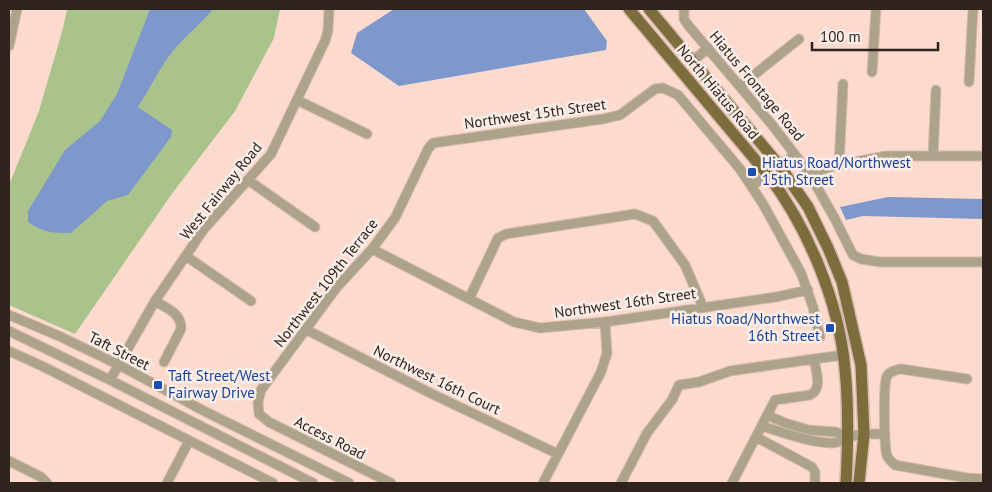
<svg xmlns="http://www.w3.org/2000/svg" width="992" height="492" viewBox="0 0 992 492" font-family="'PT Sans',sans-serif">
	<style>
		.green { fill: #aac38d }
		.water { fill: #7e98cb }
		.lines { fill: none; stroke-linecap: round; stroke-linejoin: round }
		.minor-casing { stroke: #d7baae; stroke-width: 11 }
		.major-casing { stroke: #d7baae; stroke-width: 14 }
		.minor { stroke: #aca38a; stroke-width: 9 }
		.major { stroke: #7d6d3d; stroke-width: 11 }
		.transit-dot { fill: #1a4fb4; stroke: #fbede8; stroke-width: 2 }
		.labels { text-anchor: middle; stroke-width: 5; stroke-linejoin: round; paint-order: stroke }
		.street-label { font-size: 15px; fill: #2f231e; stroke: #fbede8 }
		.transit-label { font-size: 15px; fill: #164399; stroke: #fbede8; text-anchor: start }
	</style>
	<rect width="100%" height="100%" fill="#fcdbce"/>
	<path class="green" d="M67,9H280L274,38L235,111L171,195L75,334L9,305V185L39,111L63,28Z"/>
	<path class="water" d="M150,9H213C201,24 185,36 173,51C159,68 150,89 138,107L172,130L171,137L128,195L107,201L71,233C53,233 44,233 28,222V211L65,150L100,121L117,94Z
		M394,9H584L607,41L606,50L399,86L351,53L357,33Z
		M888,197L983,199V219L863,216L846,220L840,207Z"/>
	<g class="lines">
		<defs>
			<path id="minor" d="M684,9V19L688,25L773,126L809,173L835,219L853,255L861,259L880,262H983
				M9,46L17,9
				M694,60L708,48
				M872,72L876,9
				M969,82L973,9
				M740,86L799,39
				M297,100L367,134
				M933,156L936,90
				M779,165L795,155
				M839,165L843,84
				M809,173L839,165L886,156H983
				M248,180L315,227
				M751,186L768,175
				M372,249L514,322L540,328L605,322L776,297L808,290
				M186,256L251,301
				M469,299L498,238L506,234L635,214L653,221L685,265L703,307
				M155,301C166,308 182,313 181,329L164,362
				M9,315L59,336L119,365L204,411L349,483
				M305,329L430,393L558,454
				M9,331L110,380L313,483
				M9,351L44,367L273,483
				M967,379L901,369C896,370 890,371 887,376C883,384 884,447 887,456C889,460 892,462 895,465L967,478L983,479
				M110,380L155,301L204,229L271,154L325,41L328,31L329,9
				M762,426C778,431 822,447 838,442C841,441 845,438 848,437L836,432L809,430L785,423L767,415
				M756,437L812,467L815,472V483
				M848,437L864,434H885
				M9,461L41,477L47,483
				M167,483L189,441
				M391,483L269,422L259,414L258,402L261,390L337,287L372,249L395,218L428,149L433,143L603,119L620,115L655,89L663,88L678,95L740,169L763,204L801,273L813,307L820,337
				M543,483L601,372L607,353L605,322
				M621,483L647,433L672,400L679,385L699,382L730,371L814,359
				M732,483L775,400L810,395C823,389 816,371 814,359L843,355"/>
			<path id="major" d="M629,9L768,175C808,228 839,302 845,369C849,407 848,445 846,483
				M649,9L779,165L808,207L828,248L842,282L861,365L864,434L859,483"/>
		</defs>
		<use href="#minor" class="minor-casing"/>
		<use href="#major" class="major-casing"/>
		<use href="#minor" class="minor"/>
		<use href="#major" class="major"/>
	</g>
	<g class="transit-dot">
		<rect x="747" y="167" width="10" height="10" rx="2.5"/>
		<rect x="825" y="323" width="10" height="10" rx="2.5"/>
		<rect x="153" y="380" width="10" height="10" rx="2.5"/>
	</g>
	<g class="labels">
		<g class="street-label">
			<text transform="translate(757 86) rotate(50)" y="5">Hiatus Frontage Road</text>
			<text transform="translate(718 92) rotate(50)" y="5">North Hiatus Road</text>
			<text transform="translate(535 114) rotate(-8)" y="5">Northwest 15th Street</text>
			<text transform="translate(221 191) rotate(-51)" y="5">West Fairway Road</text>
			<text transform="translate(326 283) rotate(-52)" y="5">Northwest 109th Terrace</text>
			<text transform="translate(625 303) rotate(-8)" y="5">Northwest 16th Street</text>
			<text transform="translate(119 351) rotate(27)" y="5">Taft Street</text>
			<text transform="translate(437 380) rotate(26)" y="5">Northwest 16th Court</text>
			<text transform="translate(330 438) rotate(27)" y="5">Access Road</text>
		</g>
		<g class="transit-label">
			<text x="762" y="168">Hiatus Road/Northwest<tspan x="762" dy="17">15th Street</tspan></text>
			<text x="820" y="324" text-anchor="end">Hiatus Road/Northwest<tspan x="820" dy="17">16th Street</tspan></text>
			<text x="168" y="381">Taft Street/West<tspan x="168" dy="17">Fairway Drive</tspan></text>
		</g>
	</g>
	<rect width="992" height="492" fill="none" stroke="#2f231e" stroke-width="20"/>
	<path d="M812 42v8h126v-8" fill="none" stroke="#2f231e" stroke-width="2.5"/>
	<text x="820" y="42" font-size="15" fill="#2f231e" stroke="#fbede8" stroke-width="4" paint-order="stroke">100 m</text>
</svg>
